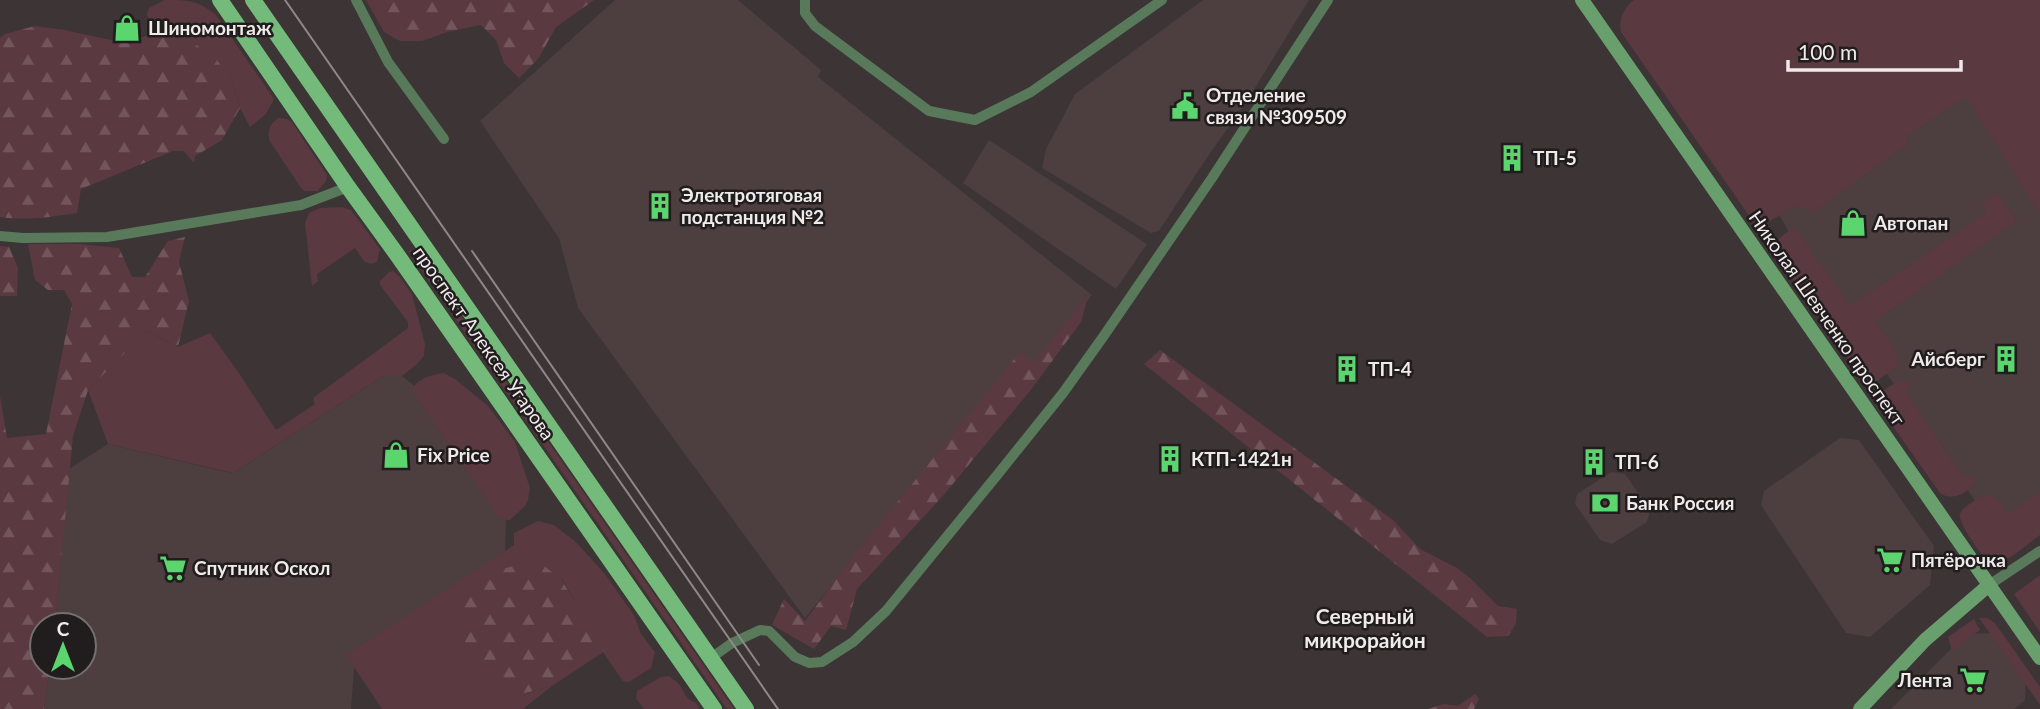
<svg xmlns="http://www.w3.org/2000/svg" width="2040" height="709" viewBox="0 0 2040 709" font-family="Lato,sans-serif">
	<style>
		.built { fill: #4d3e40 }
		.green { fill: #5a3940 }
		.forest { fill: url(#forest-firs) }
		.lines { fill: none; stroke-linecap: round; stroke-linejoin: round }
		.street { stroke: #587a5b; stroke-width: 10 }
		.secondary { stroke: #689f6d; stroke-width: 14 }
		.primary { stroke: #74bb7b; stroke-width: 16 }
		.tram { stroke: #8f8889; stroke-width: 2 }
		.labels { text-anchor: middle; stroke-width: 5; stroke-linejoin: round; paint-order: stroke }
		.poi-label { font-size: 19px; font-weight: bold; fill: #f0eaeb; stroke: #211d1e; text-anchor: start }
		.street-label { font-size: 19px; fill: #f0eaeb; stroke: #211d1e }
		.neighbourhood-label { font-size: 21px; font-weight: bold; fill: #f0eaeb; stroke: #211d1e }
	</style>
	<defs>
		<pattern id="forest-firs" width="22" height="20" patternUnits="userSpaceOnUse" patternTransform="scale(1.75)"><rect width="22" height="20" fill="#5a3940"/><path d="M5 1l3.5 6h-7zM16 11l3.5 6h-7z" fill="#72565c"/></pattern>
	</defs>
	<rect width="100%" height="100%" fill="#3d3436"/>
	<path class="built" d="M615,0H738L821,70L818,77L1092,295L1035,367L1019,357L805,618L578,308L559,238L480,121Z
		M1203,0H1309L1245,104L1206,159L1159,231L1151,233L1042,168L1046,149L1075,94Z
		M1964,79L2040,199V509L2001,538L1791,236L1777,211Z
		M989,140L1147,244L1116,289L963,183Z
		M383,376H402L420,390L506,513L505,557L355,656L351,709H44L50,667H84V625H55L69,469L108,444L222,471L233,473Z
		M1840,438L1859,440L1934,546L1930,585L1870,637L1846,633L1761,505L1764,491Z
		M1611,472L1625,474L1650,510L1647,522L1612,544L1600,540L1575,504L1577,494Z
		M2000,633L2026,672L2025,700L2014,709H1891L1966,634Z"/>
	<path class="green" d="M165,0C189,0 197,0 216,15L274,99L266,114L250,127L240,108L230,76L171,32L152,34L147,14L149,8Z
		M1634,0H2040V214L1966,97L1905,137L1909,143L1815,211L1793,206C1780,214 1768,228 1752,220L1621,32C1618,19 1624,8 1634,0Z
		M279,118L287,119L292,122L327,175L326,181L318,191H305L301,188L269,140C268,130 269,124 279,118Z
		M1997,193L2017,221L1875,321C1883,334 1900,349 1897,366L1877,381L1865,383L1783,265C1773,245 1774,238 1795,228L1851,306L1987,212L1982,204Z
		M342,207L351,210L380,249L377,262C365,268 361,256 355,248L317,274L318,281L312,286L305,223L309,213L320,208Z
		M415,250L734,709H727L408,251Z
		M393,271L399,276L412,294L425,344L424,356L416,365L402,376H383L233,473L108,444L88,390L147,331L178,347L210,333L241,376L276,430L315,404L313,398L408,328V322L380,285V281L389,272Z
		M444,373L455,379L488,406L515,442L530,488L528,500L525,506L510,520H504L497,515L412,390C417,378 432,375 444,373Z
		M1898,381L1909,382L1910,385L1906,393L1964,478L1973,476L1975,481C1969,493 1952,502 1940,493L1880,408L1879,396L1884,390Z
		M2040,492V535C2030,542 2015,556 2004,560C1997,563 1989,560 1984,556C1977,550 1958,521 1960,514C1961,509 1967,506 1971,503C1993,487 1994,496 2008,514Z
		M538,521L554,525L576,542L604,573L634,615L641,634L655,652L651,668L629,682L623,681L605,655L562,579L525,693L552,686L523,709H382L346,655L514,545V533Z
		M2040,575V632L2014,594Z
		M1979,618H1987L1995,623L2016,653L2040,687V705Z
		M1974,619L1980,630L1952,651L1948,637Z
		M669,676C670,677 677,682 678,683C685,691 685,700 696,703L700,709H644L636,698L637,691L661,677Z"/>
	<path class="forest" d="M366,0H594L556,27L538,59L519,78L504,63L496,40L481,25L447,32L422,41H400L384,32Z
		M35,26L64,30L125,43L152,34L171,32L195,44L215,58L230,76L240,108L222,140L195,156L194,163L184,151H173L81,189L77,213C51,217 26,221 0,217V38L5,34Z
		M185,237L179,262L189,301L178,347L147,331L88,390L73,436L55,625H42V667H50L44,709H0V396L7,438L46,434L72,304L64,290H48L35,280L28,244H79L119,248L132,277H145L168,241Z
		M0,246L9,247L18,268L17,296H0Z
		M1088,296L1081,322L1030,391L941,498L857,589L846,630L831,626L814,649L772,625L784,599L805,621L851,559L1020,352L1034,362Z
		M1160,350L1393,520L1420,549L1457,568L1470,578L1498,606L1517,609L1516,624L1508,636L1487,637L1144,364Z
		M536,560L561,579L605,651L552,686L525,693L506,689L486,677L457,628L466,595L502,569Z
		M1475,694L1479,699L1474,709H1428L1444,704L1458,706Z"/>
	<g class="lines">
		<path class="street" d="M356,0L388,62L444,139
			M805,0V13L815,26L929,111L975,120L1031,92L1162,0
			M0,236L23,238L107,237L301,205L348,187
			M1989,585L2040,551
			M711,658L732,643L760,630L769,631L795,657L809,663L822,662L853,642L886,611L998,474L1063,393L1103,337L1212,178L1328,0"/>
		<path class="secondary" d="M1582,0L2040,658
			M1860,709L1925,640L1989,585"/>
		<path class="primary" d="M220,0L348,187L398,256L714,709
			M253,0L746,709"/>
		<path class="tram" d="M285,0L778,709
			M472,251L759,665"/>
	</g>
	<defs>
		<symbol id="shop-bare" viewBox="-9 -9 18 18"><path d="M-5-2.5h2.3a2.7 3.5 0 0 1 5.4 0H5L5.5 6h-11ZM-1.5-2.5h3a1.5 2.3 0 0 0-3 0Z" fill="#5bd56e" stroke="#211d1e" stroke-width="2.5" paint-order="stroke"/></symbol>
		<symbol id="civic-bare" viewBox="-9 -9 18 18"><path d="M-.6-6.5H3V-4.5H.6V-3L4-1V1h2V6H-6V1h2V-1L-.6-3ZM-1.2 2.5V6h2.4V2.5Z" fill="#5bd56e" stroke="#211d1e" stroke-width="2.5" paint-order="stroke"/></symbol>
		<symbol id="building-bare" viewBox="-9 -9 18 18"><path d="M-4-6H4V6H1V3H-1V6H-4ZM-2.5-4.3h1.7v1.8h-1.7ZM.8-4.3h1.7v1.8H.8ZM-2.5-1h1.7V.8h-1.7ZM.8-1h1.7V.8H.8Z" fill="#5bd56e" stroke="#211d1e" stroke-width="2.5" paint-order="stroke"/></symbol>
		<symbol id="bank-bare" viewBox="-9 -9 18 18"><path d="M-6-4H6V4H-6ZM0-2.3a2.3 2.3 0 1 0 0 4.6a2.3 2.3 0 1 0 0-4.6Z" fill="#5bd56e" stroke="#211d1e" stroke-width="2.5" paint-order="stroke"/></symbol>
		<symbol id="supermarket-bare" viewBox="-9 -9 18 18"><path d="M-6-5.5h2.5l.6 2H6L4.5 2H-2.5L-4.4-4H-6ZM-1.5 3.2a1.3 1.3 0 1 0 .1 0ZM3 3.2a1.3 1.3 0 1 0 .1 0Z" fill="#5bd56e" stroke="#211d1e" stroke-width="2.5" paint-order="stroke"/></symbol>
	</defs>
	<g fill-rule="evenodd">
		<use href="#shop-bare" x="108" y="9" width="38" height="38"/>
		<use href="#civic-bare" x="1166" y="87" width="38" height="38"/>
		<use href="#building-bare" x="1493" y="139" width="38" height="38"/>
		<use href="#building-bare" x="641" y="187" width="38" height="38"/>
		<use href="#shop-bare" x="1834" y="204" width="38" height="38"/>
		<use href="#building-bare" x="1987" y="340" width="38" height="38"/>
		<use href="#building-bare" x="1328" y="350" width="38" height="38"/>
		<use href="#shop-bare" x="377" y="436" width="38" height="38"/>
		<use href="#building-bare" x="1151" y="440" width="38" height="38"/>
		<use href="#building-bare" x="1575" y="443" width="38" height="38"/>
		<use href="#bank-bare" x="1586" y="484" width="38" height="38"/>
		<use href="#supermarket-bare" x="1871" y="541" width="38" height="38"/>
		<use href="#supermarket-bare" x="154" y="549" width="38" height="38"/>
		<use href="#supermarket-bare" x="1954" y="661" width="38" height="38"/>
	</g>
	<g class="labels">
		<g class="poi-label">
			<text x="148" y="35">Шиномонтаж</text>
			<text x="1206" y="102">Отделение<tspan x="1206" dy="22">связи №309509</tspan></text>
			<text x="1533" y="165">ТП-5</text>
			<text x="681" y="202">Электротяговая<tspan x="681" dy="22">подстанция №2</tspan></text>
			<text x="1874" y="230">Автопан</text>
			<text x="1985" y="366" text-anchor="end">Айсберг</text>
			<text x="1368" y="376">ТП-4</text>
			<text x="417" y="462">Fix Price</text>
			<text x="1191" y="466">КТП-1421н</text>
			<text x="1615" y="469">ТП-6</text>
			<text x="1626" y="510">Банк Россия</text>
			<text x="1911" y="567">Пятёрочка</text>
			<text x="194" y="575">Спутник Оскол</text>
			<text x="1952" y="687" text-anchor="end">Лента</text>
		</g>
		<g class="street-label">
			<text transform="translate(1827 318) rotate(55)" y="7">Николая Шевченко проспект</text>
			<text transform="translate(484 343) rotate(55)" y="7">проспект Алексея Угарова</text>
		</g>
		<g class="neighbourhood-label">
			<text x="1365" y="624">Северный<tspan x="1365" dy="24">микрорайон</tspan></text>
		</g>
	</g>
	<g transform="translate(63 646)"><circle r="33" fill="#211d1e" stroke="#746f70" stroke-width="2"/>
	<path d="M0-5L12 26L0 18L-12 26Z" fill="#5bd56e"/>
	<text y="-10" font-size="19" font-weight="bold" text-anchor="middle" fill="#f0eaeb">С</text>
	</g>
	<path d="M1788 60v10h173v-10" fill="none" stroke="#f0eaeb" stroke-width="3.5"/>
	<text x="1798" y="60" font-size="21" fill="#f0eaeb" stroke="#211d1e" stroke-width="5" paint-order="stroke">100 m</text>
</svg>
